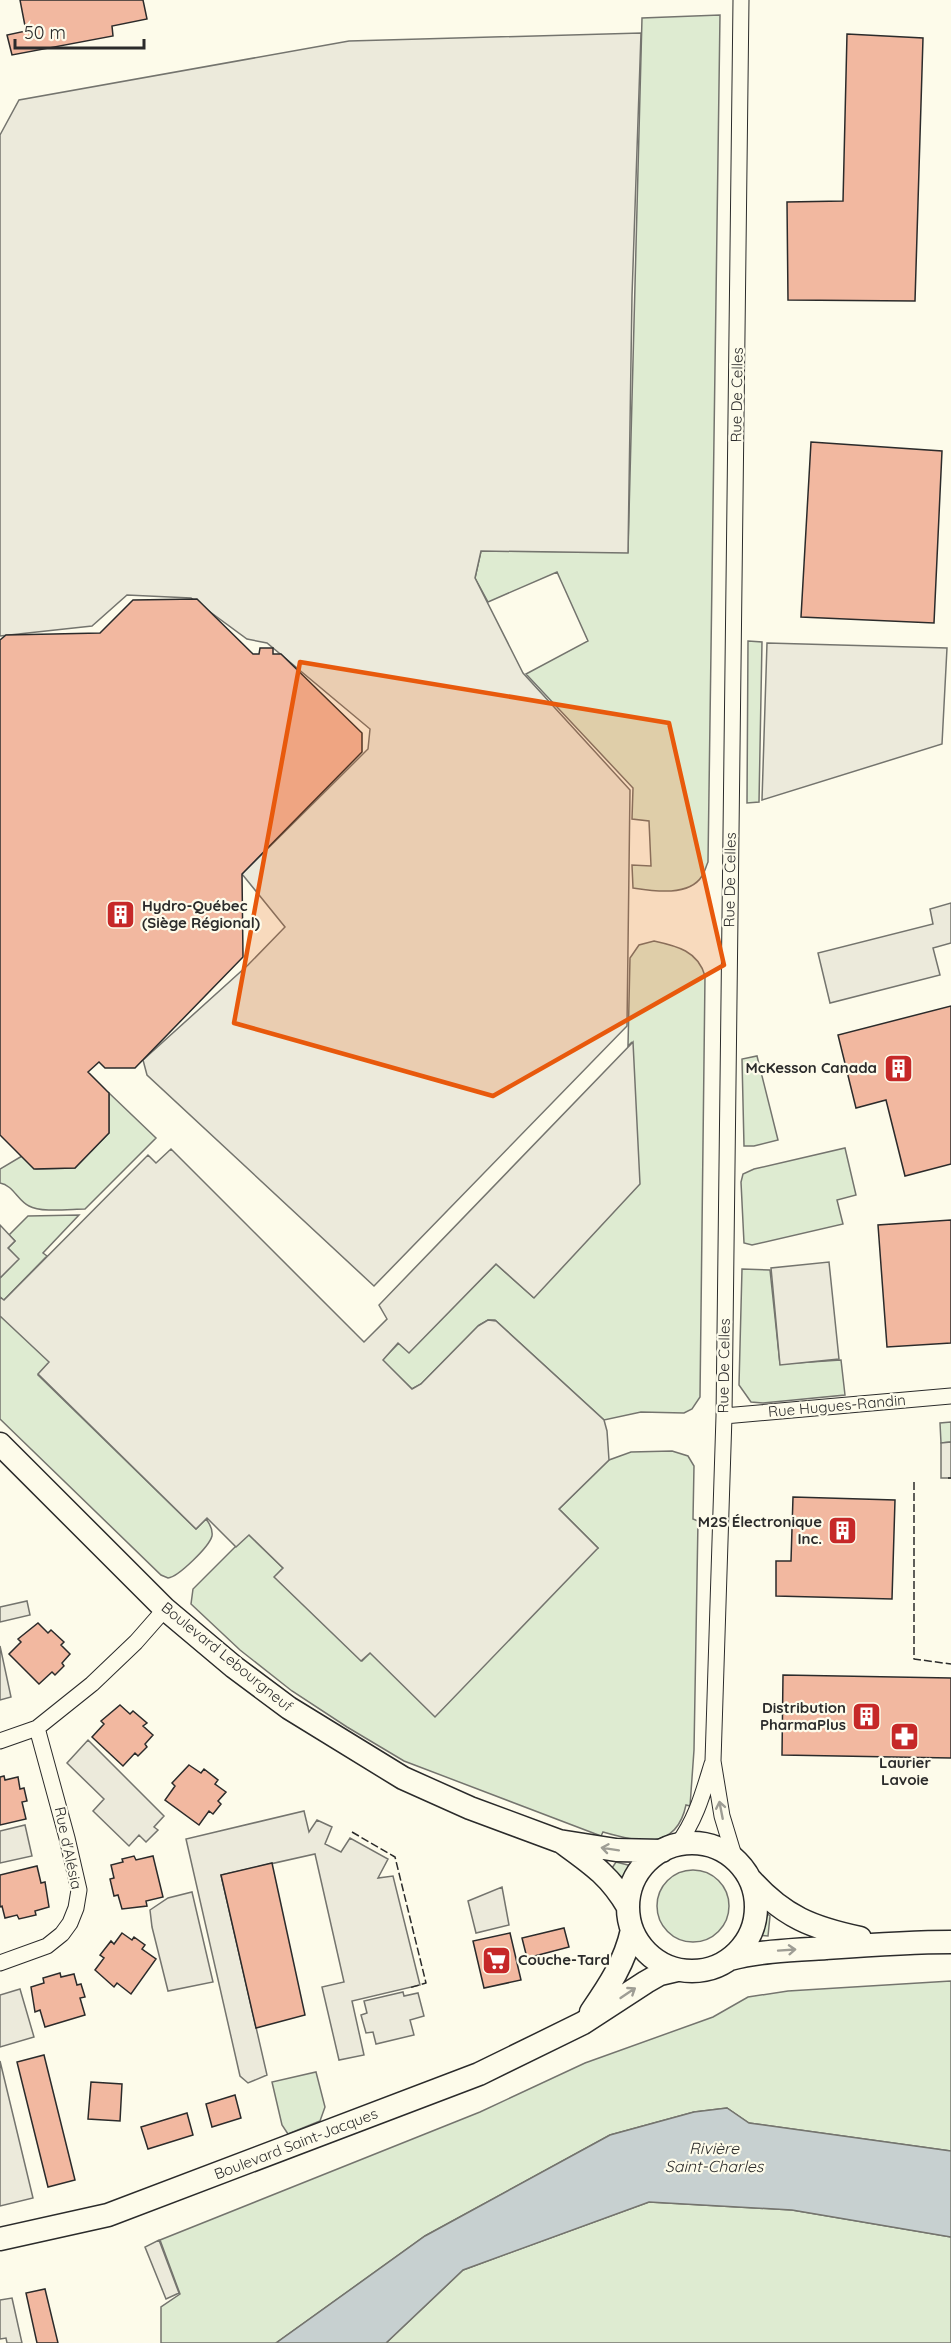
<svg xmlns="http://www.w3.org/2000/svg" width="951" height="2343" viewBox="0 0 951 2343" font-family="Quicksand,sans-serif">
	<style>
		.green { fill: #deebd1; stroke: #74746e; stroke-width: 1.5 }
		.parking { fill: #eceadb; stroke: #74746e; stroke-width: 1.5 }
		.water { fill: #c7d0d0; stroke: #74746e; stroke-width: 1.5 }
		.building { fill: #f2b8a0; stroke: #2b2b2b; stroke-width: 1.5 }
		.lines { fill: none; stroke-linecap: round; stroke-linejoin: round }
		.street-casing { stroke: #2b2b2b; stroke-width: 17 }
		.secondary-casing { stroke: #2b2b2b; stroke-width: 25 }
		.street { stroke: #fdfbea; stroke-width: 15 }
		.secondary { stroke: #fdfbea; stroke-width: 22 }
		.fence { stroke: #2b2b2b; stroke-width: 1.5; stroke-dasharray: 8 3; stroke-linecap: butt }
		.oneway { stroke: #9e9d94 }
		.marked { fill: #e8590c; fill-opacity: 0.2; stroke: #e8590c; stroke-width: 4.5; stroke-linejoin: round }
		.labels { text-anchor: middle; stroke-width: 4.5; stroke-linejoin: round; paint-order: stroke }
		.street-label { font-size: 15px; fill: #2b2b2b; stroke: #fdfbea }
		.poi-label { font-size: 15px; font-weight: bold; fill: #2b2b2b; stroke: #fdfbea; text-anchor: end }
		.water-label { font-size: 16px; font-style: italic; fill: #2b2b2b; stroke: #fdfbea }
	</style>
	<rect width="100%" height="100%" fill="#fdfbea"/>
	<path class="green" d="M720,15L708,862C706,866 705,872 702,876C689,897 653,891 633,888L632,865L651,866L649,821L632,819L633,788L526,674L588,641L557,572L488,602L475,578L481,551L628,552L642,18Z
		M748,641L762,642L759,802L747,803Z
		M654,941C677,946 698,951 705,976L700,1397L692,1409L684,1413L641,1412L604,1420L495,1320H488L479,1325L421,1384L412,1389L382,1360L399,1343L409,1352L496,1264L533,1297L632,1042L628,1046L630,958L639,945Z
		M757,1056L778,1140L754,1146H744L742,1059Z
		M109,1093L156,1138L85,1209C71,1209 41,1213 29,1206C18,1201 13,1185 0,1183V1169L22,1156L36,1169L75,1168L109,1133Z
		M845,1148L856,1195L837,1200L843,1224L752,1245L744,1243L741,1182L743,1174L754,1169Z
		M79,1215L43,1253L47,1256L3,1301L0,1297V1278L18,1259L8,1248L15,1241L9,1235L28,1216Z
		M742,1269L770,1270L780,1364L841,1360L845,1395L763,1403L751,1402L739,1385Z
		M0,1313L50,1362L38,1375L196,1529L206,1519C210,1524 213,1529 212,1536C209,1547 178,1577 168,1578L161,1575L0,1419Z
		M951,1422V1442L941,1443L940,1423Z
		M672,1451L688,1456L694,1466L693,1519L698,1521L694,1750L690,1806L686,1805C676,1852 638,1842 603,1832L601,1836L404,1761L347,1727L292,1691L240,1650L191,1604L193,1589L248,1534L283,1568L275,1577L362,1661L370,1653L598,1548L559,1509L609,1460L631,1452Z
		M616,1862L636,1867L627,1882L612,1868Z
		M657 1906a36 36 0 1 1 72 0a36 36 0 1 1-72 0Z
		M761,1908L770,1916L768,1936L754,1935Z
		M951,1981V2151L749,2123L727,2108L694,2112L610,2135L425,2236L276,2343H161V2307L180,2294L160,2240L480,2112L585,2063L713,2017L748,1997L788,1991Z
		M316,2072L325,2107L320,2121L288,2134L282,2125L272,2082Z
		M649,2202L792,2210L951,2237V2343H386L463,2270Z"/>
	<path class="parking" d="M641,33L632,296L628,553L481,551L475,578L523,673L630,790L627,1026L374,1286L147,1075L143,1060L248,965L285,927L242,874L368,749L370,729L267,643L247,639L191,598L127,595L92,626L0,636V135L19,100L349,41Z
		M767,643L947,648L942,744L762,800Z
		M951,903V943L933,948L940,975L830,1003L818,953L933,924L930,909Z
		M633,1042L640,1184L534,1298L496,1264L409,1353L398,1343L383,1360L412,1389L421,1384L478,1326L488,1320L496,1321L604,1420L607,1431L609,1460L559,1509L598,1548L435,1717L370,1653L361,1661L274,1577L283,1568L249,1535L236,1547L207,1518L196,1529L38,1374L49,1362L0,1316V1297L4,1300L148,1155L156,1163L171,1149L364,1342L387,1319L379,1305Z
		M0,1225L15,1241L8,1248L19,1259L0,1278Z
		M829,1262L839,1359L780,1365L771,1268Z
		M951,1442V1478H941V1443Z
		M27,1601L30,1615L0,1622V1607Z
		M0,1646L11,1697L0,1700Z
		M88,1740L164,1816L154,1827L158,1830L146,1842L139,1835L129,1846L93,1811L104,1799L67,1763Z
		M304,1811L309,1832L317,1820L332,1827L325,1844L341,1852L350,1838L388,1859L378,1878L393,1876L420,1985L352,2001L364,2055L339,2060L322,1987L344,1982L315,1854L221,1875L267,2075L248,2083L240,2076L186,1839Z
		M25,1825L32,1856L0,1863V1831Z
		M502,1887L509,1925L476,1933L468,1901Z
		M192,1892L213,1982L168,1991L152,1927L150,1910L168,1898Z
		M20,1989L34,2037L0,2047V1995Z
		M403,1992L404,1996L418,1993L424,2016L410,2020L414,2035L376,2044L373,2032L366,2033L361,2015L367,2013L364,2001Z
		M0,2061L33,2198L0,2206Z
		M159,2240L179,2293L166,2299L145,2247Z
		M12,2298L22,2343H7L6,2338L0,2339V2300Z"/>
	<path class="water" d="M727,2108L749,2123L951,2151V2237L792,2210L649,2202L463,2270L386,2343H276L425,2236L610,2135L694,2112Z"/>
	<path class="building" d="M20,0H143L147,19L112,26L113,36L12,55L7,35L26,31Z
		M847,34L923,38L915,301L788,300L787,202L843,201Z
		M811,442L942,451L934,623L801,617Z
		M197,599L253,654H259L260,648H273V654H281L362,733V752L242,874L243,957L135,1068H105L99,1062L88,1072L109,1093V1133L75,1168L34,1169L0,1135V640L6,635L100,633L133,600Z
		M951,1006V1164L905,1176L886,1100L856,1108L838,1035Z
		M951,1220V1343L887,1347L878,1225Z
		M793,1497L895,1500L892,1599L776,1596V1561H791Z
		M38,1623L48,1633L51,1630L64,1642L61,1645L70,1654L62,1663L64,1666L55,1675L52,1672L39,1684L9,1654L21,1642L18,1639Z
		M783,1675L951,1678V1758L782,1755Z
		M120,1705L130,1714L133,1711L147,1723L143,1726L153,1735L145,1744L147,1747L138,1756L135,1753L123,1766L92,1737L104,1724L101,1721Z
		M189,1765L201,1773L204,1769L218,1780L215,1784L226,1792L218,1801L221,1804L213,1814L209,1811L199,1825L165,1800L175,1786L172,1783Z
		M4,1776L5,1780L18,1777L20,1789L24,1788L27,1801L22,1802L26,1819L0,1825V1777Z
		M134,1856L136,1860L153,1856L163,1897L146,1901L147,1906L122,1909L118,1895L114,1896L110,1879L114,1878L111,1865L123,1862L122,1859Z
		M272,1863L305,2015L256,2028L221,1875Z
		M37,1866L41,1883L45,1882L49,1907L35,1911L36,1915L19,1919L17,1915L5,1918L2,1906L0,1907V1875Z
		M564,1928L569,1947L527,1958L522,1938Z
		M122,1933L132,1940L134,1937L145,1945L142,1949L156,1959L131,1994L117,1983L114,1987L95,1970L104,1958L100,1955L111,1941L114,1944Z
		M510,1933L521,1980L484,1988L473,1941Z
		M60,1973L61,1977L74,1974L77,1985L81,1984L85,1997L80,1998L85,2015L45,2027L40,2010L35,2012L31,1987L44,1983L43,1978Z
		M44,2055L75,2180L48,2187L17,2062Z
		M91,2082L122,2084L120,2121L88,2119Z
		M235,2095L241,2118L212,2127L206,2104Z
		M187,2113L193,2135L148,2149L141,2127Z
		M45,2289L58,2343H37L26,2293Z"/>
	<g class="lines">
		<defs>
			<path id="street" d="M724,1416L951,1396
				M0,1741L37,1728L92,1684L136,1642L165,1609
				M677,1845C696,1820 703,1793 712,1764
				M735,1859L722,1816L713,1761L724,1416L741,0
				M0,1963L47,1946L62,1934L70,1923L76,1908L79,1890L67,1838L37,1728"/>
			<path id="secondary" d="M0,1444L165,1609L234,1667L289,1708L403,1778L470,1808L559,1841L616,1850L662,1851
				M563,1843C592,1864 610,1876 628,1907
				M628 1907a64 64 0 1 1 128 0a64 64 0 1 1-128 0Z
				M751,1880C784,1917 813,1928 860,1938
				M730,1959C761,1951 793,1950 826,1948C868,1945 909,1942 951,1942
				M591,2012C609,1986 625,1962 632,1930
				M0,2239L108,2215L479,2074L583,2023L646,1982L660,1974L677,1970"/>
		</defs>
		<use href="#street" class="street-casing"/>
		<use href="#secondary" class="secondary-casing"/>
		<use href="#street" class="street"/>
		<use href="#secondary" class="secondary"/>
		<path class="fence" d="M948,1478H951
			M914,1482V1659L951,1664
			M352,1832L395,1857L426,1983L409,1988"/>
	</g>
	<defs><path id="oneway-shaft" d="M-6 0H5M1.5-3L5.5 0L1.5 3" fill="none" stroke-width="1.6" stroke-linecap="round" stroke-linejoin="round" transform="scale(1.5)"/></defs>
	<g class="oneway">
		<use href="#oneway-shaft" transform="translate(721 1810) rotate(-101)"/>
		<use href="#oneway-shaft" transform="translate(610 1849) rotate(-171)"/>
		<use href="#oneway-shaft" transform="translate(787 1950) rotate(-4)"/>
		<use href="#oneway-shaft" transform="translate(628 1993) rotate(-34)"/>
	</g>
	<path class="marked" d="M300,662L669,723L724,965L493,1096L234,1023Z"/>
	<defs>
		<symbol id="building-square" viewBox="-11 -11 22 22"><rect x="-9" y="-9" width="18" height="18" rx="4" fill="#c62828" stroke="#fdfbea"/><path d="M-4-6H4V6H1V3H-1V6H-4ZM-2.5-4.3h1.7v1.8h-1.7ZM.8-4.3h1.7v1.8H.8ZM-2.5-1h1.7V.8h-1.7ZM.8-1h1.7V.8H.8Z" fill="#fff"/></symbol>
		<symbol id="pharmacy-square" viewBox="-11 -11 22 22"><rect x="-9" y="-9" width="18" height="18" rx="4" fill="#c62828" stroke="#fdfbea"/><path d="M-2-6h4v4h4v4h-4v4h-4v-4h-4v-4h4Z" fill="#fff"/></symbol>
		<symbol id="supermarket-square" viewBox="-11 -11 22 22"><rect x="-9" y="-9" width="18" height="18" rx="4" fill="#c62828" stroke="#fdfbea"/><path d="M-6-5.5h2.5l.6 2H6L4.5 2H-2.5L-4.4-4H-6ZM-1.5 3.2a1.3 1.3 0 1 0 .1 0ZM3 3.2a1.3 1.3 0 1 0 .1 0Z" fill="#fff"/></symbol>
	</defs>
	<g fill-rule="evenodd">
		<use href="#building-square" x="104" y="898" width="33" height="33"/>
		<use href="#building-square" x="882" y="1052" width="33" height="33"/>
		<use href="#building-square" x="826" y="1514" width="33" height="33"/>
		<use href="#building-square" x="850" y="1700" width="33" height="33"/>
		<use href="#pharmacy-square" x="888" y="1720" width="33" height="33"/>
		<use href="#supermarket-square" x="480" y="1944" width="33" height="33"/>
	</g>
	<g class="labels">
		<g class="street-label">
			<text transform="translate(737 395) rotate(-89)" y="5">Rue De Celles</text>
			<text transform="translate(730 880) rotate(-89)" y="5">Rue De Celles</text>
			<text transform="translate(724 1366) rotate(-89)" y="5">Rue De Celles</text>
			<text transform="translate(837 1406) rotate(-5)" y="5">Rue Hugues-Randin</text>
			<text transform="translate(227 1657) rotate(39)" y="5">Boulevard Lebourgneuf</text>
			<text transform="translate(68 1848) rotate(78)" y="5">Rue d'Alésia</text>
			<text transform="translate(296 2144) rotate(-21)" y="5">Boulevard Saint-Jacques</text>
		</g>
		<g class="poi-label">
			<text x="142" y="911" text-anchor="start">Hydro-Québec<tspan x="142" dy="17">(Siège Régional)</tspan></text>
			<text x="877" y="1073">McKesson Canada</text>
			<text x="822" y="1527">M2S Électronique<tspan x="822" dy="17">Inc.</tspan></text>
			<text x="846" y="1713">Distribution<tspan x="846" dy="17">PharmaPlus</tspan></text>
			<text x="905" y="1768" text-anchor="middle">Laurier<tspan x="905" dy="17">Lavoie</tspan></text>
			<text x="518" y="1965" text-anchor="start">Couche-Tard</text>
		</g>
		<g class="water-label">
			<text x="714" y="2154">Rivière<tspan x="714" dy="18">Saint-Charles</tspan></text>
		</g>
	</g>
	<path d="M15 39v9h129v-9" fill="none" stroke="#2b2b2b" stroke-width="3"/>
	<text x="24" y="39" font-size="18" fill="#2b2b2b" stroke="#fdfbea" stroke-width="4.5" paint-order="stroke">50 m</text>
</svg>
